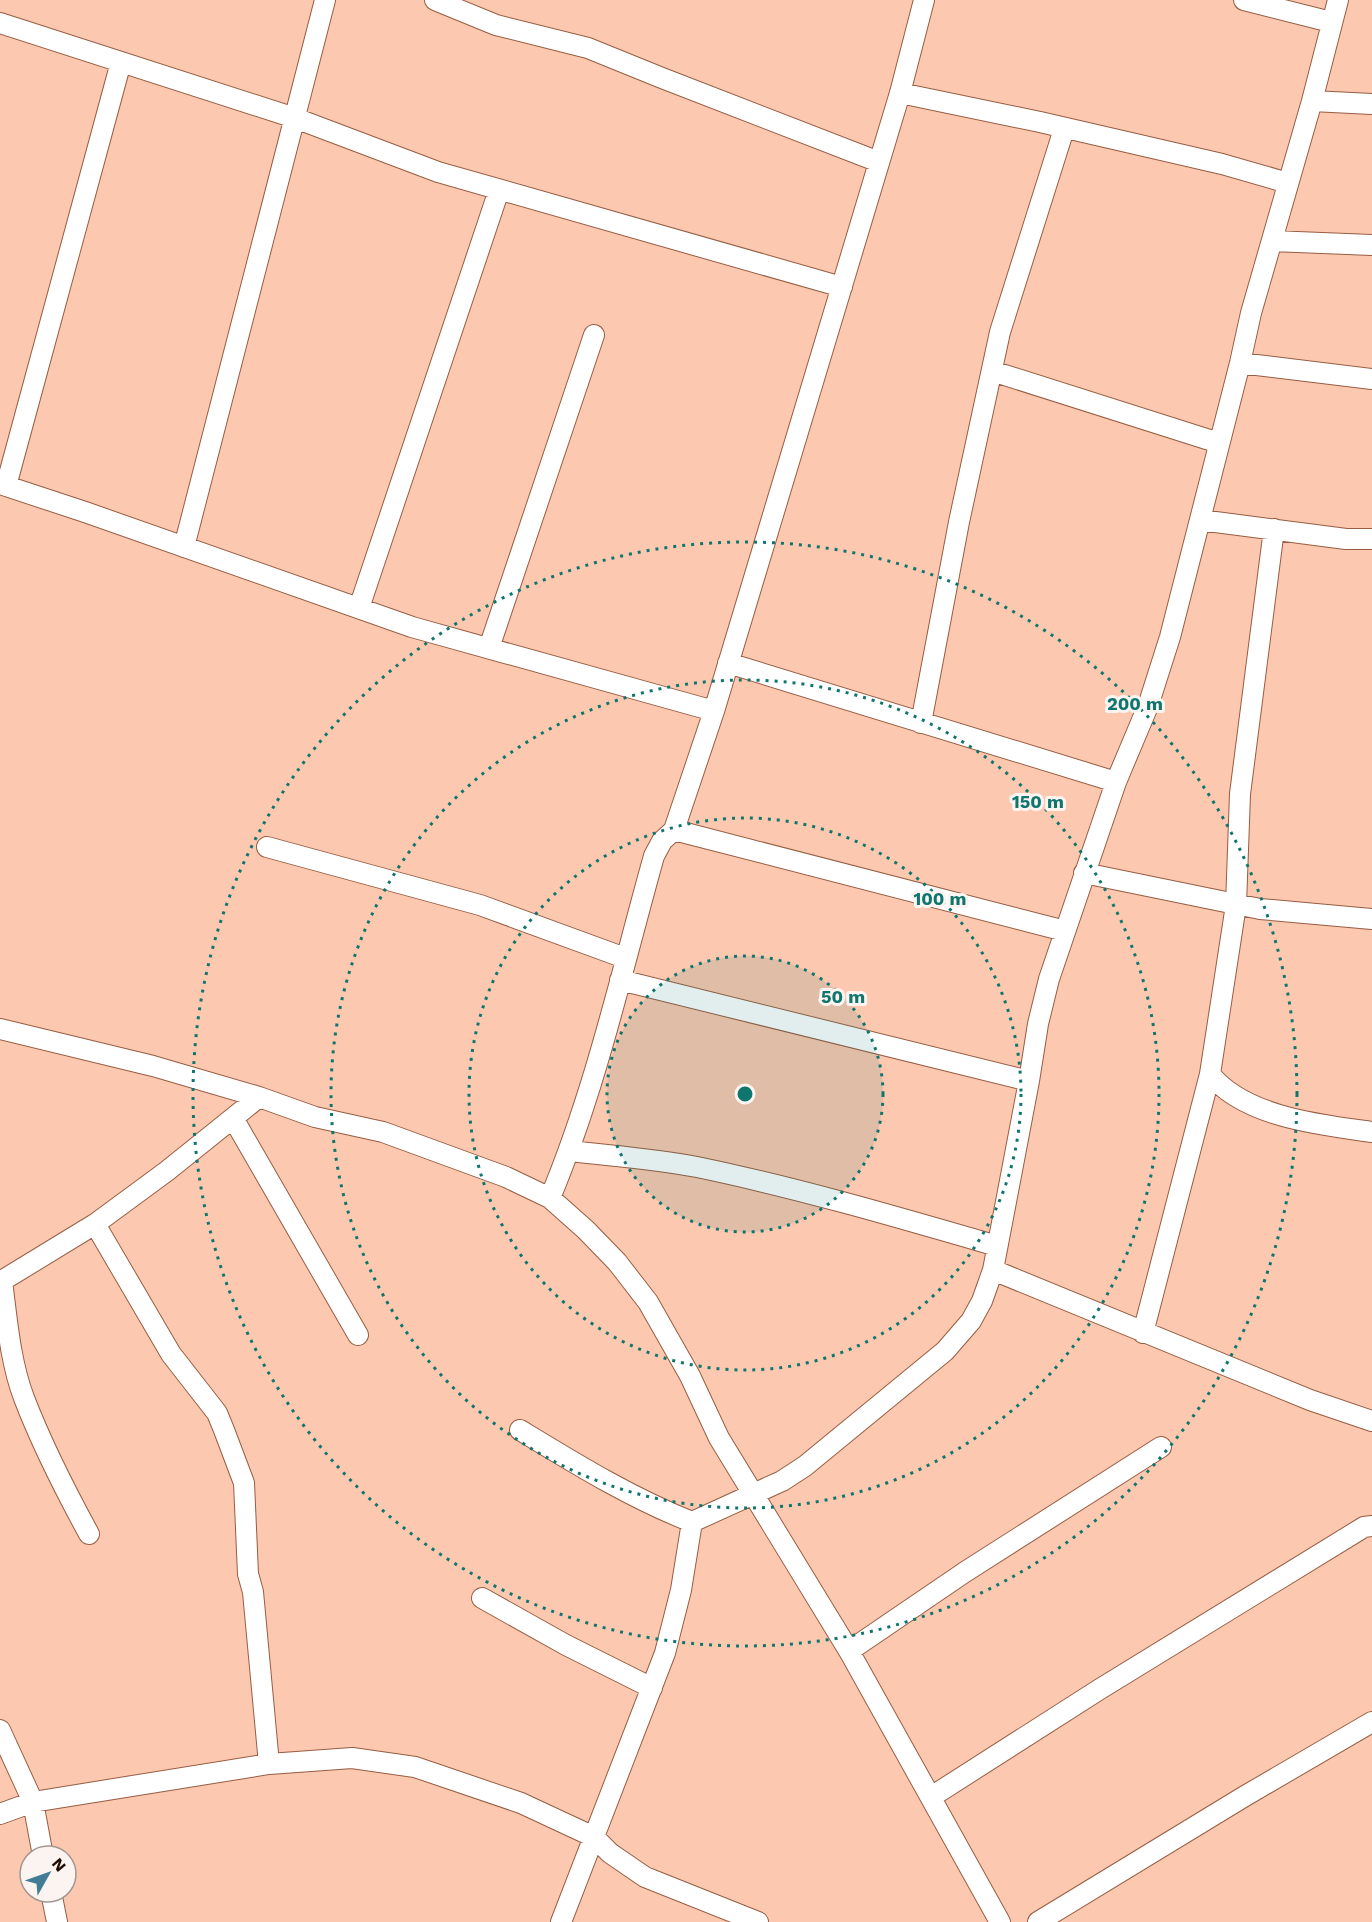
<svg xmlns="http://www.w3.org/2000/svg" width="1372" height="1922" viewBox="0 0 1372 1922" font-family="'Work Sans',sans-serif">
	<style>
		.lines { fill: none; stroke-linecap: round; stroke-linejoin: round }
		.minor-casing { stroke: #975d42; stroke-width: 22 }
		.minor { stroke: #fff; stroke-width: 20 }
		.ring { fill: none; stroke: #0f766e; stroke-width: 3; stroke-dasharray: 3 6 }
		.centre { fill: #0f766e; stroke: #fbf4f1; stroke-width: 3 }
		.ring-label { font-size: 18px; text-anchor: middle; font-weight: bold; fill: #0f766e; stroke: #fbf4f1; stroke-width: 6; stroke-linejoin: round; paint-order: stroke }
	</style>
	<rect width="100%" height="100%" fill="#fcc8b0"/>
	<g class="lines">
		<defs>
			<path id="minor" d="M435,0L496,25L588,48L662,78L879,162
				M1244,0L1331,22
				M0,23L295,118L438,172L842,287
				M900,93L1040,122L1222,164L1288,183
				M1312,101L1372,104
				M1272,241L1372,245
				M1240,363L1372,379
				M992,371L1219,443
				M0,484L85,512L412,627L714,711
				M6,486L121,62
				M1200,520L1346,539H1372
				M184,547L325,0
				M359,608L499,190
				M489,648L594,335
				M728,663L1116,782
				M921,723L959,522L1000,332L1064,129
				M674,830L1065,931
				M267,847L480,905L625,958
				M1084,873L1260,909L1372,919
				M620,980L1029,1081
				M0,1029L153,1066L259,1097L315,1117L383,1132L506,1177L550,1198L586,1230L617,1262L648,1302L690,1376L719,1438L849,1651L1000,1922
				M1210,1074C1244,1117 1321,1125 1372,1132
				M233,1118L358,1335
				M570,1151C612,1156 655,1159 697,1167C798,1188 897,1217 997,1246
				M550,1198C596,1088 622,970 654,856L662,841L674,830L714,711L900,93L924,0
				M95,1224L171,1354L217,1413L224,1430L244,1483L248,1574L253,1592L269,1764
				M993,1270L1310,1400L1372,1421
				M2,1281C7,1319 10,1361 24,1398C42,1445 65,1490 89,1534
				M0,1282L95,1224L167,1171L259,1097
				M1143,1333L1210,1074L1236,905L1240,794L1274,529
				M520,1430C576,1464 631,1498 692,1522
				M482,1598L566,1645L652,1688
				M849,1651L965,1572L1161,1447
				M0,1730L33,1802L43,1856
				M931,1797L1100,1689L1364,1527L1372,1526
				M0,1814L33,1802L269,1764L352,1758L415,1767L521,1803L594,1837L610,1853L645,1877L758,1922
				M51,1892L57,1922
				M561,1922L665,1653L681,1590L692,1522L782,1481L805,1466L945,1351L971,1321L982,1301L993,1270L1029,1081L1038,1024L1049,979L1116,782L1148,706L1170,637L1240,363L1251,313L1312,101L1338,0
				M1038,1922L1245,1796L1372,1722"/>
		</defs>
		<use href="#minor" class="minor-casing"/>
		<use href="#minor" class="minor"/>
	</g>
	<circle cx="745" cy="1094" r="138" fill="#0f766e" fill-opacity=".12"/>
	<g class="ring">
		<circle cx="745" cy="1094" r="138"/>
		<circle cx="745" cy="1094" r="276"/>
		<circle cx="745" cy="1094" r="414"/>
		<circle cx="745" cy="1094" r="552"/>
	</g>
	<circle cx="745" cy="1094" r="9" class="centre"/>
	<g class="ring-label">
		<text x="1135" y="710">200 m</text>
		<text x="1038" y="808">150 m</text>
		<text x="940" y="905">100 m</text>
		<text x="843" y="1003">50 m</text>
	</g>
	<g transform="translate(48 1874) rotate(50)"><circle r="28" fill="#fbf4f1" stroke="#a49792" stroke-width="1.5"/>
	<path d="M0-4.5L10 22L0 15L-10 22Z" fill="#417d94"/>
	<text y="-9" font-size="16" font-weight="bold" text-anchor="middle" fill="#220b03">N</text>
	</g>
</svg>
